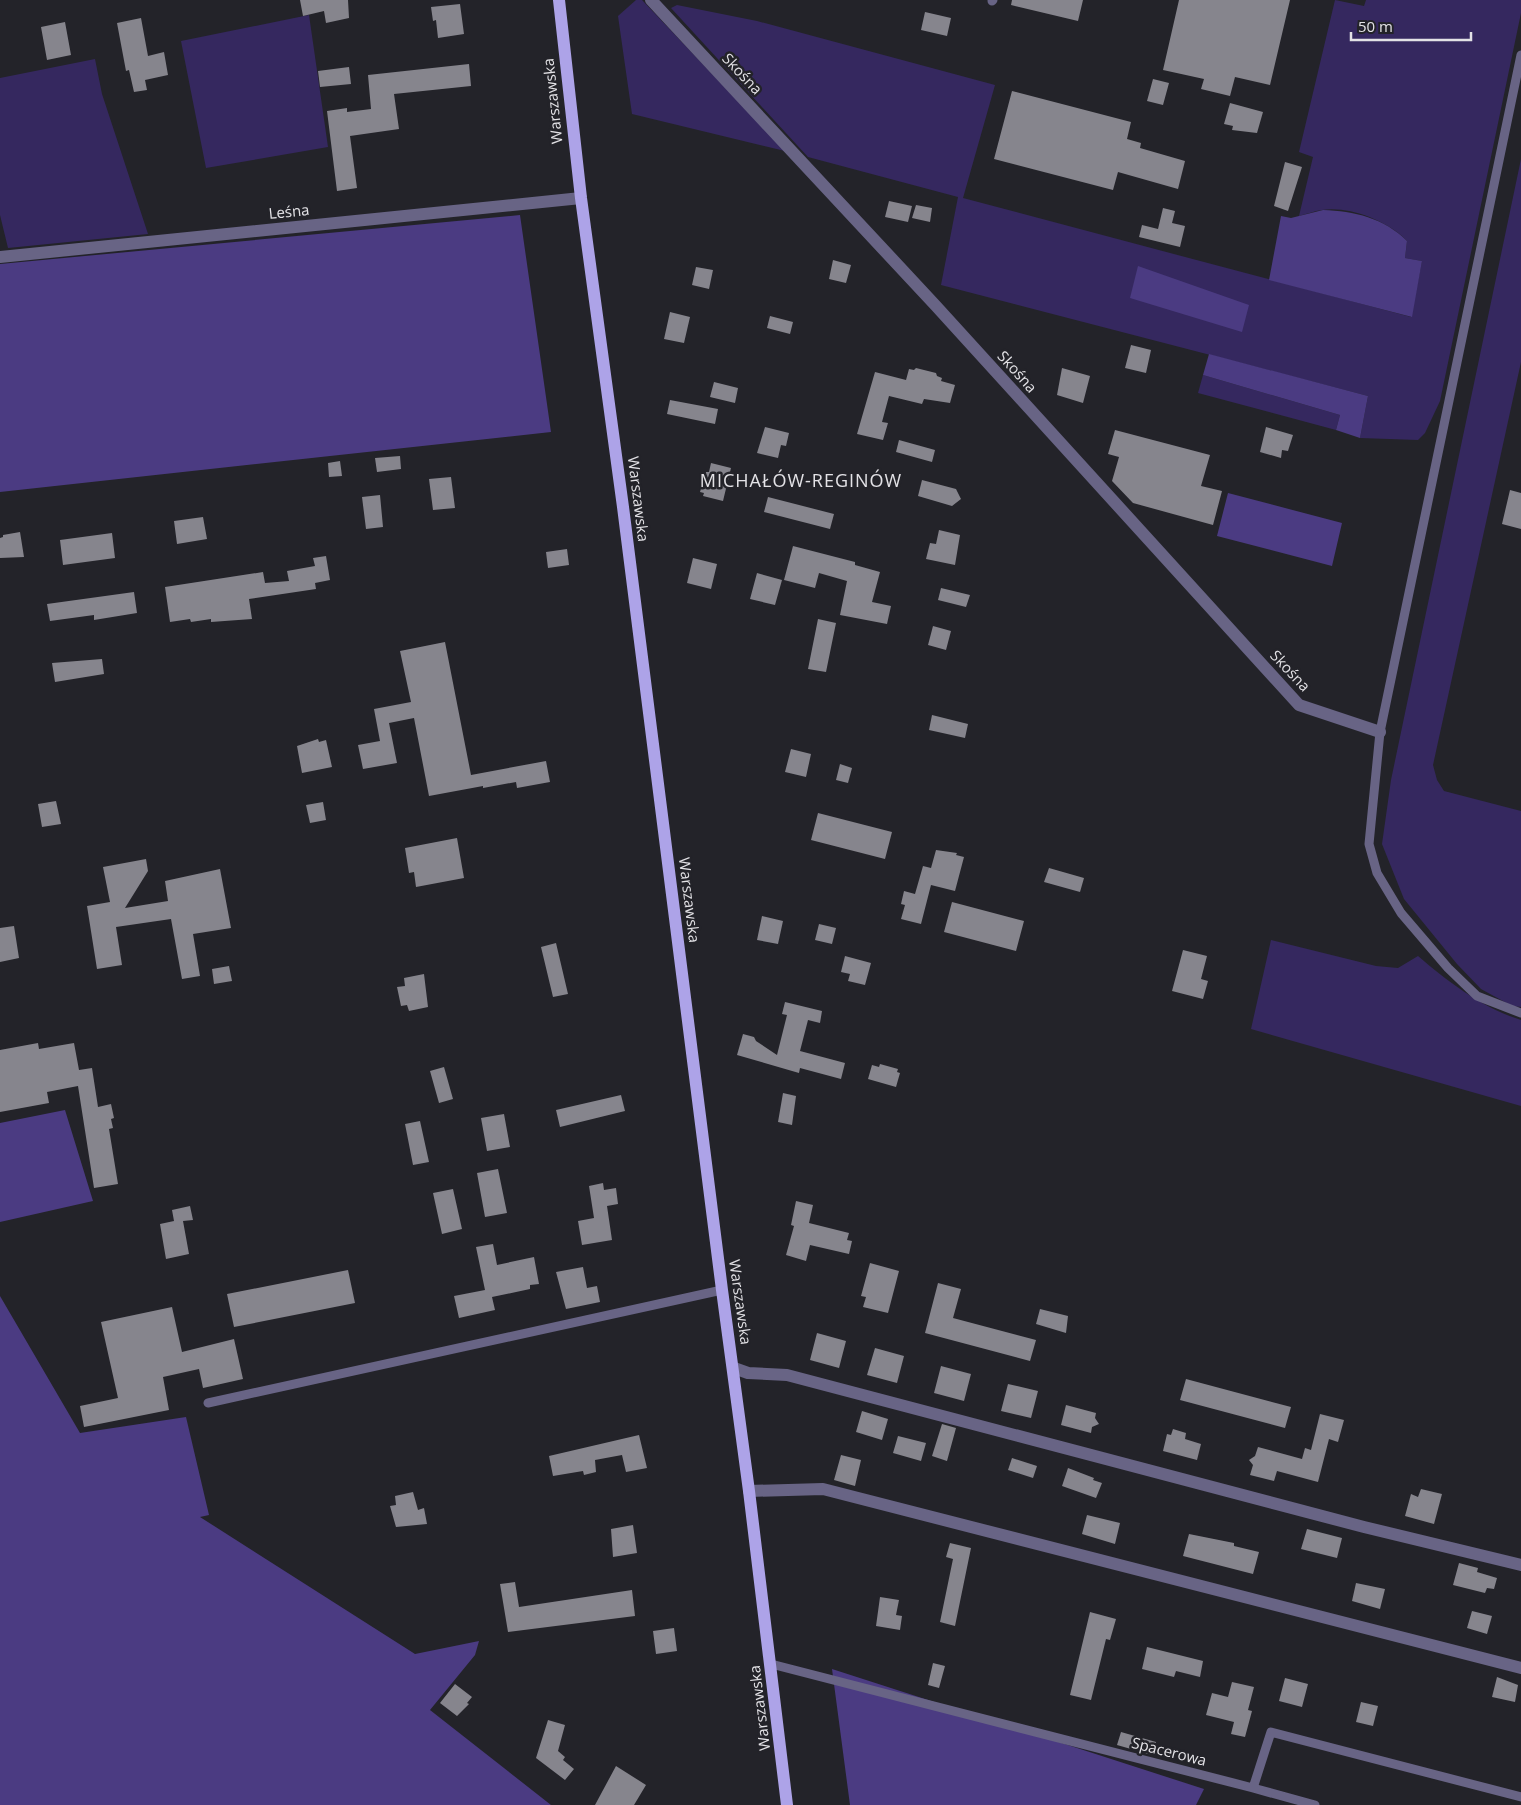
<svg xmlns="http://www.w3.org/2000/svg" width="1521" height="1805" viewBox="0 0 1521 1805" font-family="'Open Sans',sans-serif">
	<style>
		.green { fill: #35285f }
		.forest { fill: #4b3b82 }
		.building { fill: #86858d }
		.lines { fill: none; stroke-linecap: round; stroke-linejoin: round }
		.service { stroke: #686485; stroke-width: 9 }
		.minor { stroke: #686485; stroke-width: 12 }
		.primary { stroke: #ada3e8; stroke-width: 12 }
		.labels { text-anchor: middle; stroke-width: 5; stroke-linejoin: round; paint-order: stroke }
		.street-label { font-size: 15px; fill: #e3e2e6; stroke: #232329 }
		.quarter-label { font-size: 18px; letter-spacing: 1px; fill: #e3e2e6; stroke: #232329 }
	</style>
	<rect width="100%" height="100%" fill="#232329"/>
	<path class="green" d="M636,0H642L785,151L632,114L618,16Z
		M1335,0L1364,6L1366,0H1521V13L1440,401L1425,433L1418,440L1360,438L1368,396L941,285L958,197L808,157L671,8L677,5L757,21L995,85L963,198L1411,317L1422,261L1405,258L1407,241L1402,236C1382,219 1348,206 1322,210C1314,211 1307,214 1299,216L1313,157L1299,152Z
		M309,15L328,147L206,168L181,41Z
		M95,59L102,94L148,234L8,248L0,215V78Z
		M1521,159V362L1433,765L1437,780L1444,791L1521,811V1007L1512,1006L1481,989L1457,964L1404,899L1382,844L1391,780Z
		M1203,375L1340,415L1336,430L1198,393Z
		M1271,940L1376,966L1398,968L1418,956C1448,982 1483,1008 1521,1020V1106L1251,1029Z"/>
	<path class="forest" d="M1323,210C1354,211 1384,218 1407,241L1405,258L1422,261L1412,317L1269,280L1281,216L1291,218Z
		M520,215L551,432L0,492V264Z
		M1138,266L1249,305L1242,332L1130,298Z
		M1209,354L1368,396L1360,438L1336,430L1340,415L1203,375Z
		M1228,493L1342,523L1332,566L1217,536Z
		M65,1110L93,1201L0,1222V1123Z
		M0,1296L80,1433L186,1417L209,1515L200,1517L415,1654L479,1641L475,1655L430,1710L551,1805H0Z
		M832,1669L1204,1789L1196,1805H850Z"/>
	<path class="building" d="M300,0H348L349,18L326,23L324,11L303,16Z
		M1012,0H1083L1078,21L1011,5Z
		M1179,0H1290L1270,85L1235,77L1230,96L1201,89L1204,79L1163,70Z
		M460,4L464,34L438,38L436,20L433,21L431,7Z
		M925,12L951,18L947,36L921,30Z
		M141,18L148,56L164,52L168,75L145,80L147,90L134,92L129,70L126,71L117,23Z
		M65,22L71,55L47,60L41,27Z
		M469,64L471,86L394,94L399,129L350,136L357,188L337,191L327,111L347,108V112L371,109L368,75Z
		M349,67L351,84L320,87L318,71Z
		M1153,79L1169,83L1163,105L1147,101Z
		M1012,91L1131,122L1127,139L1141,143L1140,148L1185,161L1178,189L1118,172L1113,190L994,159Z
		M1230,103L1263,112L1257,133L1232,130L1233,126L1224,124Z
		M1285,162L1302,167L1288,211L1274,206Z
		M889,201L912,206L908,222L885,217Z
		M916,205L932,208L930,222L912,218Z
		M1163,208L1175,211L1172,223L1185,226L1180,247L1139,237L1142,225L1158,229Z
		M833,260L851,265L846,283L829,279Z
		M696,267L713,270L709,289L692,285Z
		M670,312L690,317L684,343L664,339Z
		M770,316L793,322L790,334L767,328Z
		M1131,345L1151,350L1146,373L1125,368Z
		M916,368L936,373L937,376L942,378L941,381L955,385L950,403L924,399L922,404L889,396L882,422L888,423L883,440L857,434L875,372L906,380L909,369L914,370Z
		M1062,368L1090,376L1083,403L1057,395Z
		M714,382L738,388L735,403L710,397Z
		M670,400L718,409L715,424L667,414Z
		M765,427L789,433L786,446L781,445L778,458L757,453Z
		M1266,427L1293,435L1288,451L1282,450L1281,458L1260,452Z
		M1115,430L1210,455L1201,486L1222,491L1213,525L1133,503L1112,481L1119,457L1108,454Z
		M899,440L935,450L932,462L896,452Z
		M400,456L401,469L377,472L375,458Z
		M340,461L342,476L329,477L328,463Z
		M711,463L731,468L723,501L703,496L704,493L700,492L706,472H709Z
		M451,477L455,508L433,510L429,479Z
		M922,480L956,489L961,499L952,506L918,496Z
		M1510,490L1521,493V529L1502,524Z
		M380,495L383,527L366,529L362,497Z
		M768,497L834,514L830,529L764,512Z
		M203,517L207,539L177,544L174,521Z
		M939,530L960,535L955,565L926,559L930,543L936,544Z
		M20,532L24,557L0,558V538L3,537V535Z
		M112,533L115,558L63,565L60,540Z
		M793,546L855,562V565L880,572L872,602L891,606L887,624L840,615L847,581L819,573L815,588L784,580Z
		M567,549L569,565L548,568L546,552Z
		M326,556L330,580L315,583L316,589L249,599L252,619L211,622V619L191,622L190,619L170,622L165,587L263,572L265,583L289,581L287,571L315,566L313,558Z
		M693,558L717,564L711,589L687,583Z
		M757,573L782,580L775,605L750,599Z
		M941,588L970,595L966,607L938,600Z
		M134,592L137,613L94,620V615L50,621L47,604Z
		M818,619L836,623L826,672L808,669Z
		M933,626L951,631L946,650L928,645Z
		M445,642L471,775L546,761L550,782L517,788L516,782L483,788V786L429,796L414,718L389,723L397,763L363,769L358,745L380,741L374,709L411,702L400,651Z
		M102,659L104,674L55,682L52,663Z
		M932,715L968,724L965,738L929,730Z
		M318,739L319,742L326,740L332,767L302,773L297,746Z
		M791,749L811,754L806,777L785,772Z
		M840,764L852,768L848,783L836,780Z
		M56,801L61,824L42,827L38,804Z
		M323,802L326,820L310,823L306,805Z
		M818,813L892,832L885,859L811,840Z
		M457,838L464,878L416,887L414,872L409,873L405,848Z
		M936,850L957,853L956,855L964,857L955,891L931,885L921,924L901,919L905,905L901,904L904,891L915,894L923,866L931,868Z
		M146,859L148,871L125,908L168,901L165,881L220,869L231,928L193,934L200,976L182,979L171,919L116,927L122,965L97,969L87,906L110,902L103,867Z
		M1049,868L1084,878L1080,892L1044,882Z
		M952,902L1024,921L1016,951L944,932Z
		M762,916L783,921L778,944L757,940Z
		M819,924L836,928L832,944L815,940Z
		M14,926L19,958L0,962V928Z
		M556,943L568,994L553,997L541,947Z
		M1183,950L1207,956L1201,979L1208,981L1203,999L1172,991Z
		M845,956L871,963L865,985L848,981L850,974L841,972Z
		M229,966L232,981L214,984L212,969Z
		M424,974L428,1007L409,1011L407,1005L401,1006L397,987L405,986L404,978Z
		M785,1002L822,1011L820,1023L808,1020L800,1051L845,1063L841,1079L800,1068L799,1073L737,1055L743,1034L754,1037L756,1041L777,1055L787,1015L782,1014Z
		M38,1043L39,1049L74,1043L79,1070L92,1068L98,1107L111,1104L114,1118L111,1119L113,1128L109,1129L118,1184L94,1188L78,1086L47,1092L49,1103L0,1112V1050Z
		M880,1064L898,1069L897,1072L900,1073L896,1087L868,1079L872,1065L879,1067Z
		M444,1067L453,1099L439,1103L430,1071Z
		M783,1093L796,1096L792,1125L778,1122Z
		M621,1095L625,1111L560,1127L556,1110Z
		M504,1114L510,1147L487,1151L481,1118Z
		M420,1121L429,1162L413,1165L405,1124Z
		M498,1169L507,1213L485,1217L477,1173Z
		M603,1183L604,1190L616,1188L618,1204L607,1206L612,1240L582,1245L578,1221L594,1218L589,1186Z
		M453,1189L462,1229L442,1234L433,1193Z
		M796,1201L813,1205L809,1223L849,1233L847,1240L852,1241L849,1254L810,1245L806,1261L786,1255L794,1226L791,1225Z
		M190,1206L193,1220L183,1221L189,1254L166,1259L160,1224L174,1221L172,1210Z
		M493,1244L497,1265L534,1257L539,1284L530,1285V1289L492,1297L495,1310L459,1318L454,1296L485,1290L476,1247Z
		M870,1263L899,1271L888,1313L863,1307L866,1297L861,1296Z
		M583,1267L587,1288L597,1286L600,1302L566,1309L556,1272Z
		M348,1270L355,1303L234,1327L227,1294Z
		M938,1283L961,1289L953,1318L1036,1340L1030,1361L925,1333Z
		M172,1307L182,1352L234,1339L243,1379L203,1388L199,1369L163,1377L169,1410L84,1427L80,1406L118,1398L101,1322Z
		M1040,1309L1068,1316L1066,1333L1036,1324Z
		M817,1333L846,1341L839,1368L810,1360Z
		M875,1348L904,1356L897,1383L867,1375Z
		M941,1366L971,1374L964,1401L934,1393Z
		M1186,1379L1291,1407L1285,1428L1180,1400Z
		M1008,1384L1038,1391L1031,1418L1001,1411Z
		M1066,1405L1096,1413L1095,1418L1099,1424L1092,1427L1091,1433L1061,1425Z
		M862,1411L888,1419L882,1440L856,1432Z
		M1320,1414L1344,1420L1338,1442L1329,1439L1318,1482L1277,1471L1274,1481L1250,1475L1253,1465L1249,1460L1255,1456L1258,1447L1302,1459L1305,1448L1311,1450Z
		M942,1424L956,1428L947,1461L932,1456Z
		M1173,1429L1186,1433L1185,1439L1201,1444L1197,1460L1163,1451L1167,1434L1171,1435Z
		M639,1435L647,1468L626,1472L622,1455L595,1460L596,1472L584,1475L583,1471L553,1476L549,1456Z
		M898,1436L926,1443L921,1461L893,1453Z
		M841,1455L861,1460L855,1486L834,1480Z
		M1012,1458L1037,1466L1033,1478L1008,1470Z
		M1068,1468L1094,1478L1093,1480L1102,1483L1096,1498L1062,1486Z
		M1421,1489L1442,1494L1434,1524L1405,1516L1411,1494L1418,1497Z
		M413,1492L418,1510L424,1508L427,1524L396,1527L390,1506L396,1505L395,1496Z
		M1087,1515L1120,1523L1115,1544L1082,1534Z
		M633,1525L637,1553L613,1557L611,1529Z
		M1307,1529L1342,1538L1337,1558L1301,1549Z
		M1189,1534L1234,1543V1546L1259,1552L1253,1574L1183,1556Z
		M950,1543L971,1548L955,1626L940,1622L953,1559L946,1557Z
		M1459,1563L1478,1568L1477,1572L1497,1578L1494,1589L1487,1588L1485,1593L1453,1585Z
		M515,1582L519,1607L632,1590L635,1616L508,1632L500,1584Z
		M1356,1583L1385,1589L1380,1609L1352,1601Z
		M880,1597L899,1600L896,1615L902,1616L900,1630L876,1626Z
		M1472,1611L1492,1616L1487,1634L1467,1628Z
		M1090,1612L1116,1619L1110,1640L1106,1639L1091,1700L1070,1695Z
		M674,1628L677,1651L656,1654L653,1631Z
		M1147,1647L1203,1661L1200,1677L1176,1671L1174,1677L1142,1669Z
		M933,1663L945,1666L939,1688L928,1685Z
		M1497,1677L1518,1685L1515,1702L1492,1697Z
		M1285,1678L1308,1684L1302,1707L1279,1701Z
		M1232,1682L1254,1687L1248,1710L1252,1711L1245,1737L1231,1734L1234,1722L1206,1715L1212,1693L1228,1697Z
		M455,1684L472,1697L467,1703L469,1704L457,1716L440,1703Z
		M1361,1702L1378,1706L1373,1726L1356,1722Z
		M548,1720L565,1725L558,1751L565,1757L563,1760L574,1769L565,1780L536,1758Z
		M1121,1732L1156,1742L1152,1755L1117,1745Z
		M616,1766L646,1785L634,1805H595Z"/>
	<g class="lines">
		<path class="service" d="M992,1L993,0
			M1521,55L1380,732L1369,844L1377,873L1401,913L1448,968L1477,996L1521,1013
			M208,1403L722,1290
			M771,1664L1253,1788L1271,1732L1521,1797
			M1253,1788L1315,1805"/>
		<path class="minor" d="M651,0L936,306L1299,705L1380,732
			M0,257L581,198
			M734,1368L748,1373L787,1375L1364,1527L1521,1565
			M749,1491L823,1489L1521,1668"/>
		<path class="primary" d="M559,0L581,198L623,507L722,1290L749,1491L787,1805"/>
	</g>
	<g class="labels">
		<g class="street-label">
			<text transform="translate(742 74) rotate(47)" y="5">Skośna</text>
			<text transform="translate(553 101) rotate(-96)" y="5">Warszawska</text>
			<text transform="translate(289 212) rotate(-6)" y="5">Leśna</text>
			<text transform="translate(1017 372) rotate(48)" y="5">Skośna</text>
			<text transform="translate(638 499) rotate(83)" y="5">Warszawska</text>
			<text transform="translate(1290 671) rotate(47)" y="5">Skośna</text>
			<text transform="translate(689 900) rotate(83)" y="5">Warszawska</text>
			<text transform="translate(740 1302) rotate(82)" y="5">Warszawska</text>
			<text transform="translate(760 1708) rotate(-97)" y="5">Warszawska</text>
			<text transform="translate(1169 1752) rotate(14)" y="5">Spacerowa</text>
		</g>
		<g class="quarter-label">
			<text x="801" y="487">MICHAŁÓW-REGINÓW</text>
		</g>
	</g>
	<path d="M1351 32v8h120v-8" fill="none" stroke="#e3e2e6" stroke-width="2.5"/>
	<text x="1358" y="32" font-size="15" fill="#e3e2e6" stroke="#232329" stroke-width="4" paint-order="stroke">50 m</text>
</svg>
